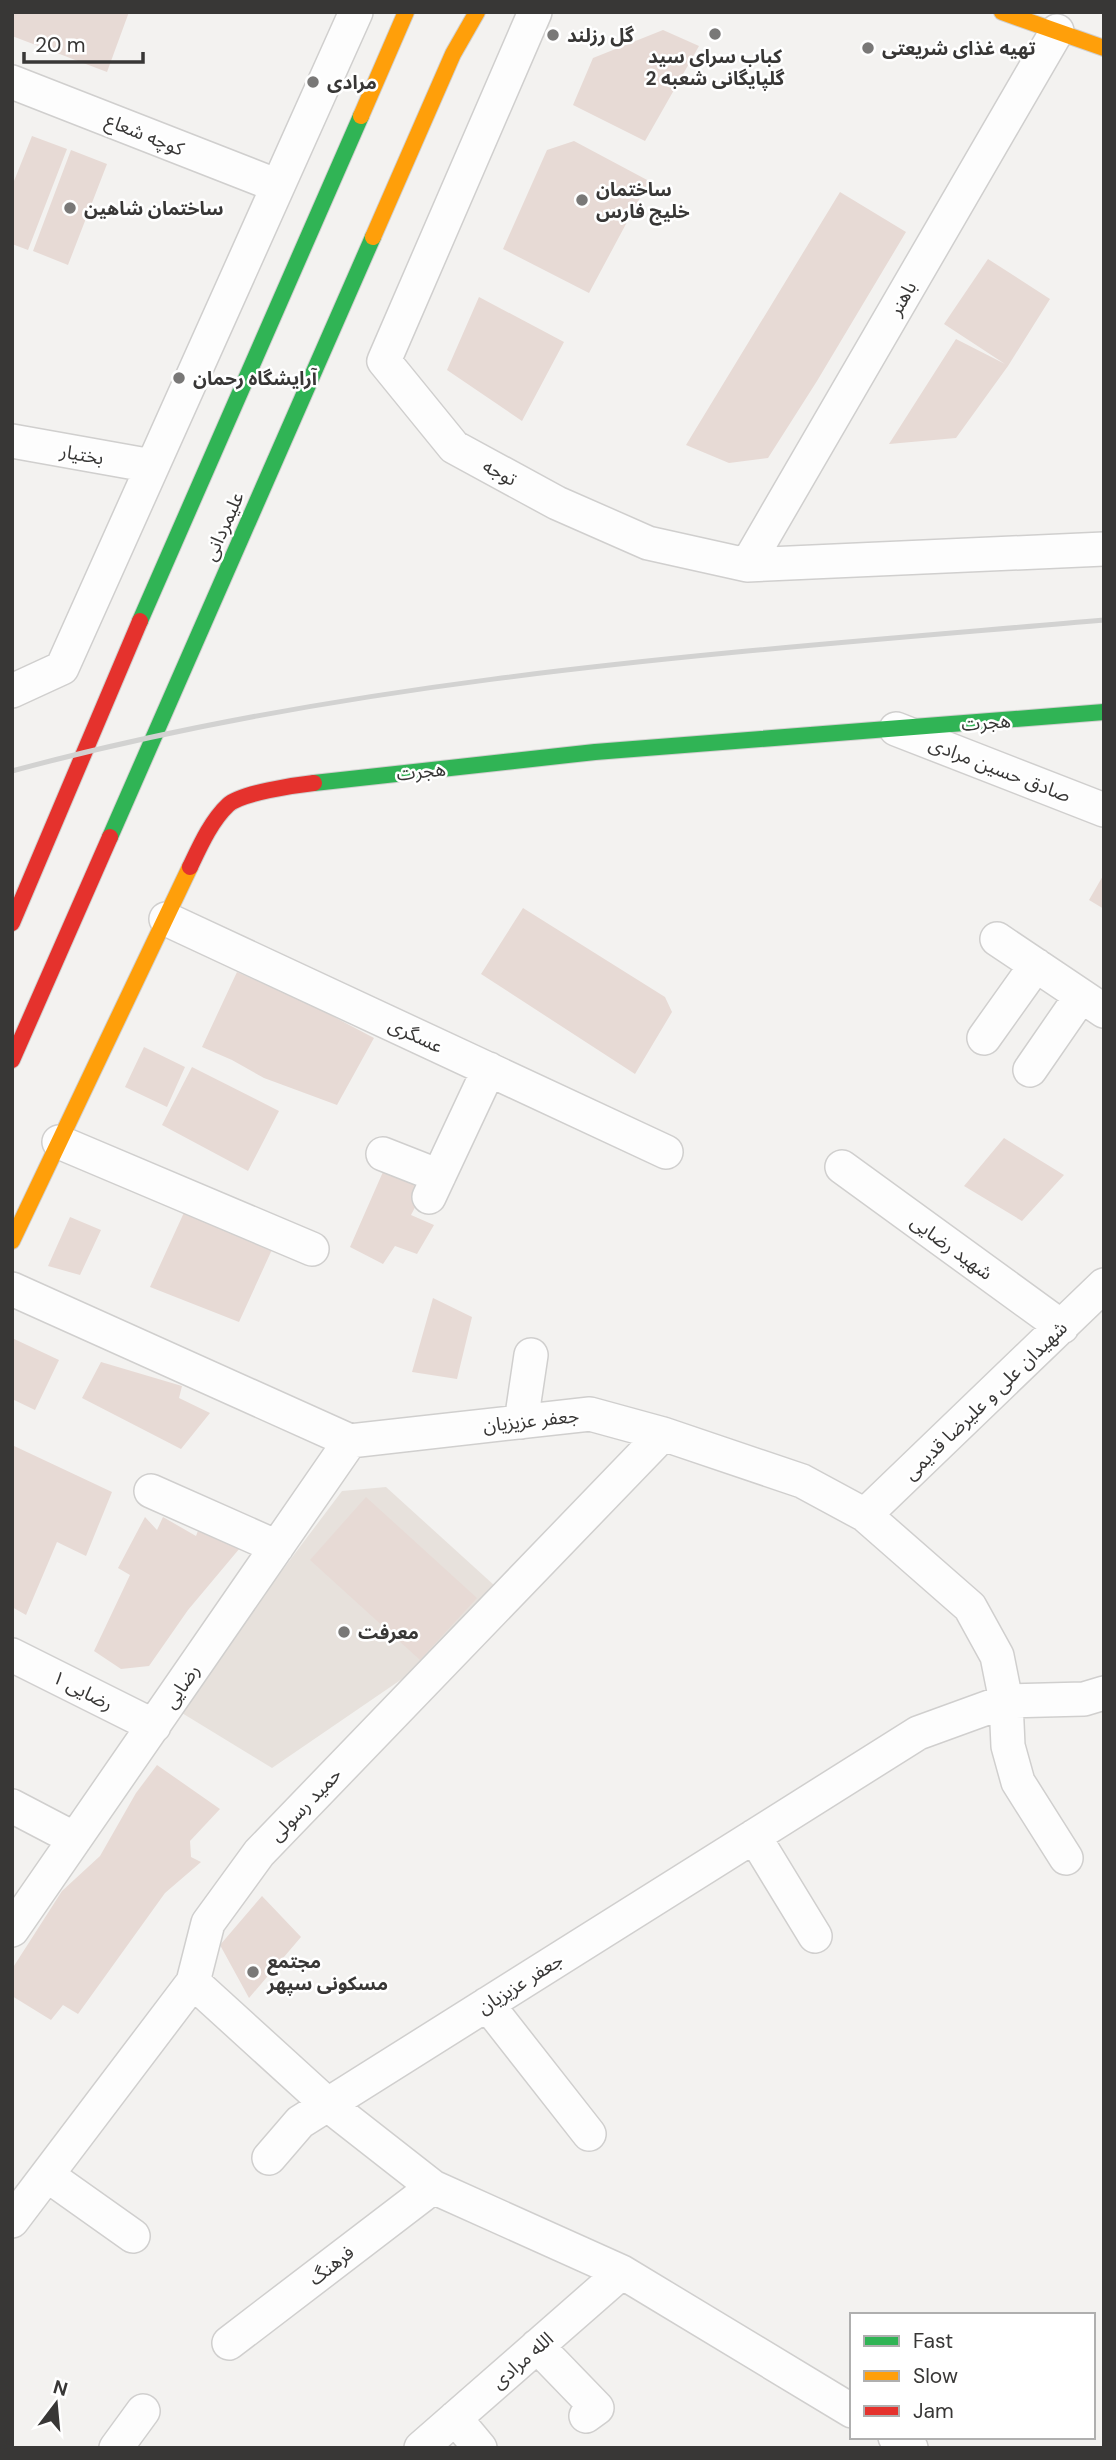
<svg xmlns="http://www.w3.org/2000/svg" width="1116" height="2460" viewBox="0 0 1116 2460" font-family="'DM Sans','Noto Sans Arabic',sans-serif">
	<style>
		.built { fill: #e7e1dc }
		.building { fill: #e7dad5 }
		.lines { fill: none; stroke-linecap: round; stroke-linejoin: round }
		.street-casing { stroke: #d0cfce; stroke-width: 36 }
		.fast-casing { stroke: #d0cfce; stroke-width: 18 }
		.slow-casing { stroke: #d0cfce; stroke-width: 18 }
		.jam-casing { stroke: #d0cfce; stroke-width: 18 }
		.street { stroke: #fdfdfd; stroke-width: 33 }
		.fast { stroke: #30b455; stroke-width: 16 }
		.slow { stroke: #ff9f0a; stroke-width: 16 }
		.jam { stroke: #e5322d; stroke-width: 16 }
		.rail { stroke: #d2d2d1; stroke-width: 5 }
		.poi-dot { fill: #797877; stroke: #fff; stroke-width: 2.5 }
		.labels { text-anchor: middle; stroke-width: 5; stroke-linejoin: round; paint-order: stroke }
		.poi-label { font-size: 19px; font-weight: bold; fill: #383736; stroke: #fff; text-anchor: start }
		.street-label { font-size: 19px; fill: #383736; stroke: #fff }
	</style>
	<rect width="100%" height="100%" fill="#f3f2f0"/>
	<path class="built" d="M386,1487L495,1586L421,1666L272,1768L177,1710L342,1491Z"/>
	<path class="building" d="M12,12H129L107,72L12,36Z
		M663,30L699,46L645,141L573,105L593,58Z
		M32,136L67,149L28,250L12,244V186Z
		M574,141L649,181L589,293L503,249L547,150Z
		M71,150L107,164L68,265L33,251Z
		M840,192L906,232L817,381L768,458L729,463L686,445Z
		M988,259L1050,299L1008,366L956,438L889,444L956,339L1005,364L944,324Z
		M479,297L564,342L522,421L447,370Z
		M1104,874V909L1089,900Z
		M523,908L665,997L672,1012L635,1074L481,974Z
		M237,972L304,1001L374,1038L337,1105L264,1078L232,1060L202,1047Z
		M144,1047L185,1067L167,1107L125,1087Z
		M192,1067L279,1111L248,1171L162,1125Z
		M1004,1138L1064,1175L1022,1221L964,1186Z
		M386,1165L428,1183L411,1215L434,1225L417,1254L395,1246L383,1264L350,1247Z
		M187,1206L275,1243L239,1322L150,1287Z
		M70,1217L101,1230L80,1275L48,1266Z
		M433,1298L472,1317L457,1379L412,1372Z
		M12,1338L59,1360L35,1410L12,1399Z
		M101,1362L182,1386L179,1398L210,1413L181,1449L82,1398Z
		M12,1445L112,1492L86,1556L57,1542L26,1615L12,1607Z
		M366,1497L477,1598L420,1660L310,1560Z
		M145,1517L157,1530L163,1517L196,1536L202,1520L245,1542L188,1610L149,1666L121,1669L94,1651L130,1575L118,1568Z
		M157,1765L220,1809L190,1841L191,1857L201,1862L165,1893L78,2014L63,2005L51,2020L12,1996V1969L62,1891L100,1856L136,1793Z
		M262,1896L301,1937L249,1998L220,1945Z"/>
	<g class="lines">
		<defs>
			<path id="street" d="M535,12L384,361L454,447L557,503L648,543L747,565L1104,549
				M12,82L278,186
				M12,441L152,466
				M747,565L1057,31
				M12,691L62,668L356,12
				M896,729L1104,810
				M166,919L666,1152
				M997,939L1104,1011
				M984,1038L1036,965
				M1030,1070L1081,996
				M59,1142L312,1249
				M383,1154L439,1176
				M842,1167L1062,1327
				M429,1197L489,1069
				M12,1289L350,1441L590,1414L663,1434L802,1481L865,1515L970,1607L997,1656L1006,1701L1008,1746L1018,1782L1066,1858
				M521,1422L531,1355
				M151,1491L277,1547
				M865,1515L1104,1285
				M12,1655L154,1726
				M12,1806L75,1839
				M754,1836L815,1936
				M12,1930L350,1441
				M193,1982L327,2104L433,2187L622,2272L852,2411
				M487,2004L589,2134
				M269,2158L300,2122L918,1733L1006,1701L1084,1699L1104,1693
				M47,2175L133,2236
				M12,2221L193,1982L208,1923L259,1853L663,1434
				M229,2343L433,2187
				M537,2346L597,2408L586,2416
				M455,2418L480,2448
				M895,2437L911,2448
				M116,2448L143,2411
				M421,2448L622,2272"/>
			<path id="fast" d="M140,621L361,116
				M314,783L595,752L1104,712
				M110,837L373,237"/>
			<path id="slow" d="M1002,12L1104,48
				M361,116L406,12
				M373,237L453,54L477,12
				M12,1241L190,867"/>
			<path id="jam" d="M190,867C200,846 211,821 228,805C241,793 295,785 314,783
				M12,923L140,621
				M12,1060L110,837"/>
		</defs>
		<use href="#street" class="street-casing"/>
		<use href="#fast" class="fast-casing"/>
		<use href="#slow" class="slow-casing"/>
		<use href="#jam" class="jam-casing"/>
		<use href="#street" class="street"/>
		<use href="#fast" class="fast"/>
		<use href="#slow" class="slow"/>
		<use href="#jam" class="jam"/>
		<path class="rail" d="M12,771C368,675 738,652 1104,620"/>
	</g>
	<g class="poi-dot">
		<circle cx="715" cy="34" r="7"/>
		<circle cx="553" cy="35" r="7"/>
		<circle cx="868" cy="48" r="7"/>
		<circle cx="313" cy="82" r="7"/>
		<circle cx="582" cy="200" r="7"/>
		<circle cx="70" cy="208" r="7"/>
		<circle cx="179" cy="378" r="7"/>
		<circle cx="344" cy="1632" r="7"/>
		<circle cx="253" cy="1972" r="7"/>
	</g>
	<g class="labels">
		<g class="poi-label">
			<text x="567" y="42">گل رزلند</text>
			<text x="882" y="55">تهیه غذای شریعتی</text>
			<text x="715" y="63" text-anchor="middle">کباب سرای سید<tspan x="715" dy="22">گلپایگانی شعبه 2</tspan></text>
			<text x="327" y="89">مرادی</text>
			<text x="596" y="196">ساختمان<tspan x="596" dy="22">خلیج فارس</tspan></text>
			<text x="84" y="215">ساختمان شاهین</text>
			<text x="193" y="385">آرایشگاه رحمان</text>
			<text x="358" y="1639">معرفت</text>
			<text x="267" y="1968">مجتمع<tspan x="267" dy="22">مسکونی سپهر</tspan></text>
		</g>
		<g class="street-label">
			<text transform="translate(145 134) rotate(22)" y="7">کوچه شعاع</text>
			<text transform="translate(902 298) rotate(-60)" y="7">باهنر</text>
			<text transform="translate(82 454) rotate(10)" y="7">بختیار</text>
			<text transform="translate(500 472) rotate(28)" y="7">توجه</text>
			<text transform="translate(223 526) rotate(-66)" y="7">علیمردانی</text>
			<text transform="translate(986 722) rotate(-4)" y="7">هجرت</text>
			<text transform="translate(1000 769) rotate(21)" y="7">صادق حسین مرادی</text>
			<text transform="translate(421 771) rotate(-6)" y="7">هجرت</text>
			<text transform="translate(416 1035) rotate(25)" y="7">عسگری</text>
			<text transform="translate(952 1247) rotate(36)" y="7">شهید رضایی</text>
			<text transform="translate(985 1400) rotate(-44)" y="7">شهیدان علی و علیرضا قدیمی</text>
			<text transform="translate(531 1420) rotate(-6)" y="7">جعفر عزیزیان</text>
			<text transform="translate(181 1686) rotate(-56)" y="7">رضایی</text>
			<text transform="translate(83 1690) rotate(27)" y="7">رضایی ۱</text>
			<text transform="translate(305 1804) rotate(-46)" y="7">حمید رسولی</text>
			<text transform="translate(520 1983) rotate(-32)" y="7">جعفر عزیزیان</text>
			<text transform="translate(331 2265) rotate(-38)" y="7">فرهنگ</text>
			<text transform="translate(522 2360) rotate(-41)" y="7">الله مرادی</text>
		</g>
	</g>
	<rect width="1116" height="2460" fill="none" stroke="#383736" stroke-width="28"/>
	<rect x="850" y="2313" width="245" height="126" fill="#ffffff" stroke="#afafaf" stroke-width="2"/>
	<rect x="864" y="2336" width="35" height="10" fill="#30b455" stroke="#afafaf" stroke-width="2"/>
	<text x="913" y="2348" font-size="21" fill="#383736">Fast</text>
	<rect x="864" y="2371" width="35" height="10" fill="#ff9f0a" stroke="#afafaf" stroke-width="2"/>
	<text x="913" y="2383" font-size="21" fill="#383736">Slow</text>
	<rect x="864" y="2406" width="35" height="10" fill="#e5322d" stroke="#afafaf" stroke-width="2"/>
	<text x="913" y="2418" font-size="21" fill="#383736">Jam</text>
	<g transform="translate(56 2404) rotate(16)" stroke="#ffffff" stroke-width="5" paint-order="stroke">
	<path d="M0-5L12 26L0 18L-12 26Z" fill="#383736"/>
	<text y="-10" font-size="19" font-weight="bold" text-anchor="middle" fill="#383736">N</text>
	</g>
	<path d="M24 52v10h119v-10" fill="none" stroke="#383736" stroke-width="3.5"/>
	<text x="35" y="52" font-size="21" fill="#383736" stroke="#ffffff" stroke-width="5" paint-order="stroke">20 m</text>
</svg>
